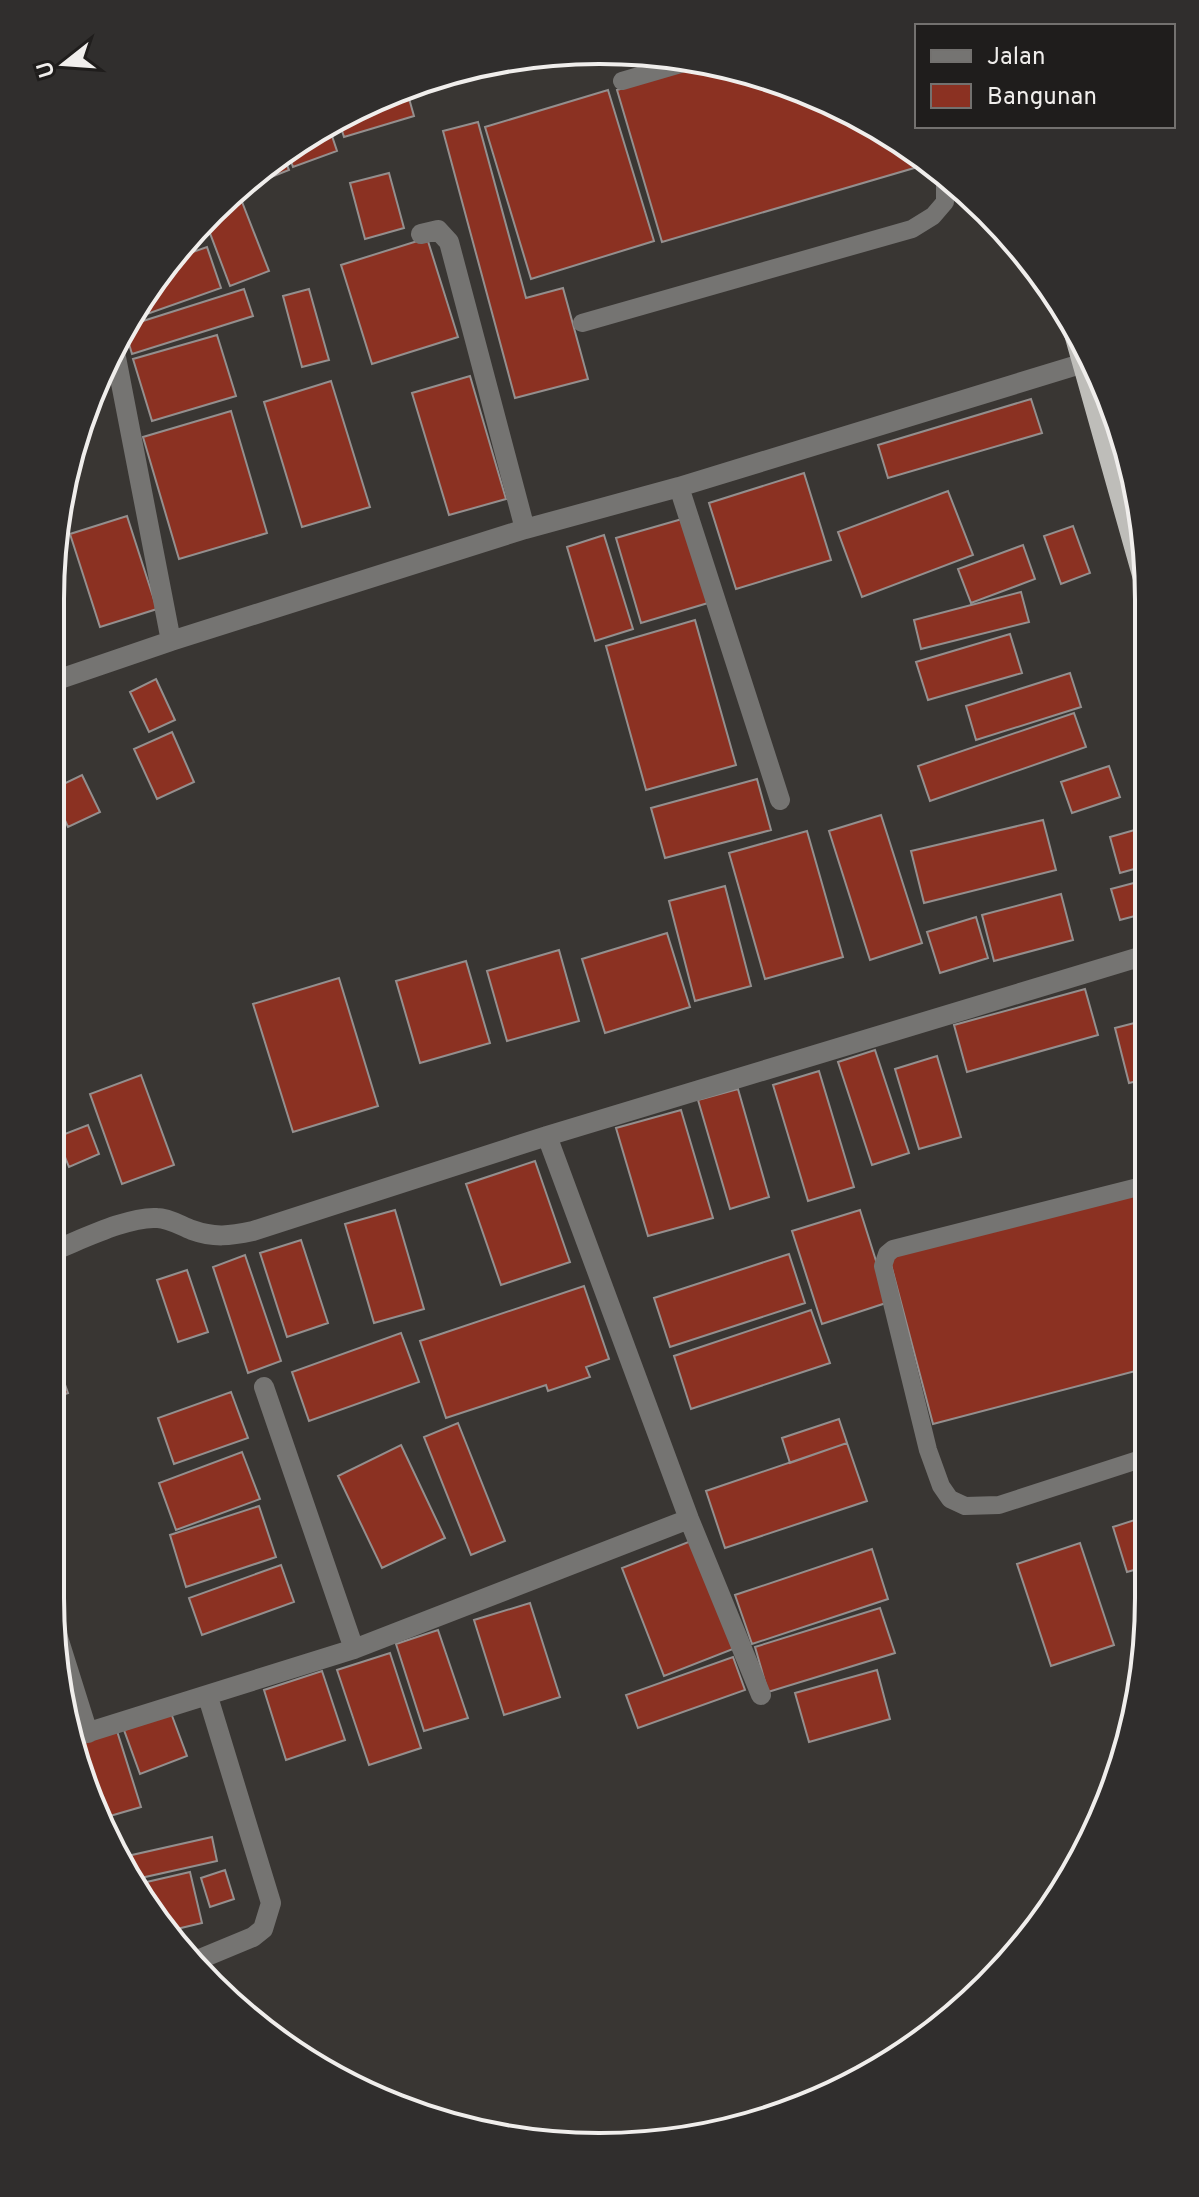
<svg xmlns="http://www.w3.org/2000/svg" width="1199" height="2197" viewBox="0 0 1199 2197" font-family="Overpass,sans-serif">
	<style>
		.building { fill: #8b3122; stroke: #948f8e; stroke-width: 2 }
		.lines { fill: none; stroke-linecap: round; stroke-linejoin: round }
		.service { stroke: #757472; stroke-width: 18 }
		.minor { stroke: #757472; stroke-width: 20 }
		.trunk { stroke: #bebdb9; stroke-width: 22 }
		.rim { fill: none; stroke: #f0eeec; stroke-width: 4 }
	</style>
	<rect width="100%" height="100%" fill="#393633"/>
	<path class="building" d="M500,62L501,65L426,86L424,81L457,69Z
		M707,63L776,79L874,123L918,157L921,166L662,242L617,90Z
		M406,88L414,116L344,137L338,118L356,107Z
		M608,90L654,241L531,279L485,127Z
		M478,122L526,298L563,288L588,379L515,398L443,131Z
		M328,124L337,151L293,167L287,150Z
		M282,153L289,170L251,185L248,179L265,164Z
		M389,173L404,228L365,239L350,183Z
		M237,189L269,271L230,286L205,220Z
		M427,238L458,337L372,364L341,265Z
		M207,247L221,288L127,321L170,260Z
		M244,289L253,316L132,354L124,327Z
		M309,289L329,360L302,367L283,296Z
		M217,335L236,396L152,421L133,359Z
		M470,376L506,499L449,515L412,393Z
		M331,381L370,507L302,527L264,402Z
		M1031,399L1042,433L888,478L878,445Z
		M231,411L267,533L179,559L143,437Z
		M804,473L831,560L736,589L709,503Z
		M948,491L973,555L862,597L838,532Z
		M127,516L157,609L100,627L70,534Z
		M682,519L708,603L641,623L616,538Z
		M1073,526L1090,573L1061,584L1044,536Z
		M604,535L633,629L595,641L567,547Z
		M1023,545L1035,579L971,603L958,569Z
		M1021,592L1029,622L921,649L914,620Z
		M695,620L736,765L646,790L606,646Z
		M1010,634L1022,673L928,700L916,662Z
		M1070,673L1081,707L976,740L966,706Z
		M156,679L175,720L149,732L130,692Z
		M1074,713L1086,747L930,801L918,766Z
		M172,732L194,782L157,799L134,749Z
		M1109,766L1120,797L1072,813L1061,782Z
		M82,775L100,812L68,827L51,790Z
		M757,779L771,830L665,858L651,808Z
		M881,815L922,943L870,960L829,831Z
		M1043,820L1056,870L924,903L911,851Z
		M1145,827V866L1120,873L1110,837Z
		M807,831L843,957L765,979L729,853Z
		M1145,880L1146,913L1120,920L1111,889Z
		M725,886L751,986L695,1001L669,901Z
		M1061,894L1073,940L994,961L982,915Z
		M976,917L988,958L940,973L927,932Z
		M667,933L690,1007L605,1033L582,959Z
		M559,950L579,1021L507,1041L487,971Z
		M1146,959V1010H1145L1132,963Z
		M466,961L490,1043L420,1063L396,981Z
		M339,978L378,1106L293,1132L253,1004Z
		M1085,989L1098,1035L967,1072L954,1025Z
		M1146,1020V1079L1129,1083L1115,1028Z
		M875,1050L909,1153L872,1165L838,1062Z
		M937,1056L961,1137L919,1149L895,1069Z
		M819,1071L854,1187L808,1201L773,1085Z
		M141,1075L174,1165L122,1184L90,1094Z
		M738,1089L769,1197L730,1209L698,1100Z
		M681,1110L713,1218L648,1236L616,1128Z
		M88,1125L99,1154L69,1167L57,1137Z
		M535,1161L570,1262L501,1285L466,1184Z
		M1139,1192L1147,1223V1368L933,1424L889,1257Z
		M395,1210L424,1309L374,1323L345,1224Z
		M860,1210L889,1302L822,1324L792,1231Z
		M301,1240L328,1323L287,1337L260,1253Z
		M789,1254L805,1303L670,1347L654,1298Z
		M245,1255L281,1361L248,1373L213,1267Z
		M187,1270L208,1332L178,1342L157,1280Z
		M584,1286L609,1359L586,1367L590,1377L548,1391L546,1385L446,1418L420,1341Z
		M811,1310L830,1363L691,1409L674,1356Z
		M401,1333L419,1382L309,1421L292,1372Z
		M50,1342L68,1393L50,1399Z
		M231,1392L248,1438L174,1464L158,1418Z
		M839,1419L847,1443L790,1463L782,1438Z
		M458,1423L505,1541L471,1555L424,1437Z
		M847,1443L867,1501L725,1548L706,1491Z
		M401,1445L445,1538L382,1568L338,1476Z
		M242,1452L260,1499L176,1530L159,1483Z
		M259,1506L276,1557L186,1587L170,1535Z
		M1147,1516L1148,1566L1127,1572L1113,1527Z
		M691,1541L733,1649L664,1676L622,1568Z
		M1080,1543L1114,1645L1051,1666L1017,1564Z
		M872,1549L888,1599L752,1644L735,1595Z
		M281,1565L294,1602L202,1635L189,1598Z
		M530,1603L560,1697L504,1715L474,1620Z
		M880,1608L895,1653L768,1692L755,1647Z
		M438,1630L468,1718L424,1731L396,1644Z
		M390,1653L421,1748L369,1765L337,1670Z
		M733,1657L745,1690L638,1728L626,1695Z
		M877,1670L890,1719L809,1742L795,1693Z
		M322,1671L345,1740L286,1760L264,1690Z
		M171,1713L187,1756L140,1774L124,1730Z
		M117,1731L141,1807L103,1818L90,1795L75,1745Z
		M212,1837L217,1861L136,1879L123,1857Z
		M225,1870L234,1899L210,1907L201,1878Z
		M190,1872L202,1923L164,1932L138,1884Z"/>
	<g class="lines">
		<path class="service" d="M622,81L694,60
			M582,323L912,229L933,216L945,202V178
			M1146,1185L893,1249L887,1254L883,1266L928,1450L941,1486L950,1499L965,1506L999,1505L1147,1457"/>
		<path class="minor" d="M421,234L438,230L449,242L525,529
			M114,347L171,641
			M679,487L780,800
			M51,682L171,641L525,529L679,487L1084,363
			M547,1136L689,1519L761,1695
			M50,1252C79,1241 128,1216 157,1218C169,1218 181,1226 192,1230C214,1238 230,1236 253,1231L547,1136L1146,955
			M264,1387L354,1649
			M55,1628L88,1733
			M73,1737L354,1649L689,1519
			M195,1961L253,1937L263,1929L271,1903L208,1697"/>
		<path class="trunk" d="M1074,330L1145,582"/>
	</g>
	<path d="M0 0H1199V2197H0ZM599 64H600A535 535 0 0 1 1135 599V1598A535 535 0 0 1 600 2133H599A535 535 0 0 1 64 1598V599A535 535 0 0 1 599 64Z" fill="#302e2d" fill-rule="evenodd"/>
	<path class="rim" d="M599 64H600A535 535 0 0 1 1135 599V1598A535 535 0 0 1 600 2133H599A535 535 0 0 1 64 1598V599A535 535 0 0 1 599 64Z"/>
	<rect x="915" y="24" width="260" height="104" fill="#1f1d1c" stroke="#73716f" stroke-width="2"/>
	<rect x="931" y="50" width="40" height="12" fill="#757472" stroke="#73716f" stroke-width="2"/>
	<text x="987" y="64" font-size="24" fill="#f0eeec">Jalan</text>
	<rect x="931" y="84" width="40" height="24" fill="#8b3122" stroke="#73716f" stroke-width="2"/>
	<text x="987" y="104" font-size="24" fill="#f0eeec">Bangunan</text>
	<g transform="translate(64 64) rotate(253)" stroke="#1f1d1c" stroke-width="6" paint-order="stroke">
	<path d="M0-6L14 30L0 20L-14 30Z" fill="#f0eeec"/>
	<text y="-12" font-size="22" font-weight="bold" text-anchor="middle" fill="#f0eeec">U</text>
	</g>
</svg>
